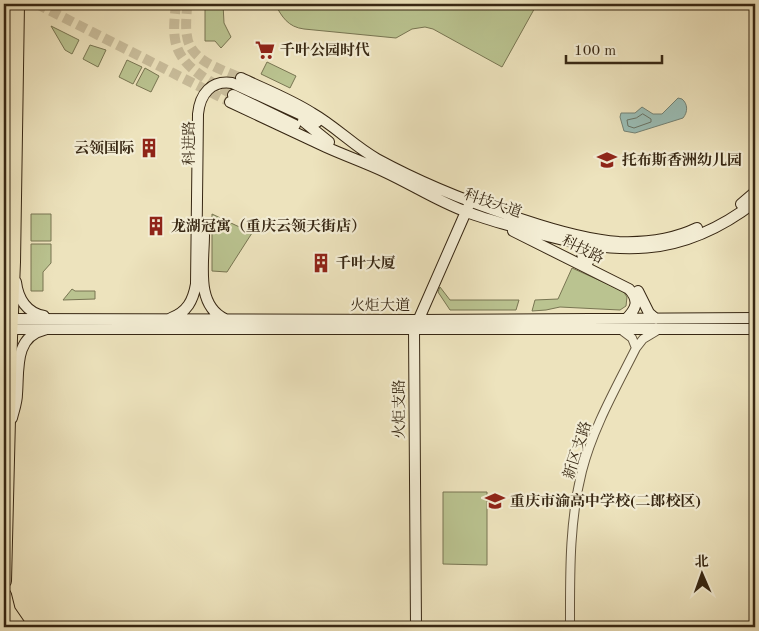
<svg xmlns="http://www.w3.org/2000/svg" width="759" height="631" viewBox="0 0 759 631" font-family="'Old Standard TT','Noto Serif SC',serif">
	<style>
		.green { fill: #bac390; stroke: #787552 }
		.water { fill: #9abdb5; stroke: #728174 }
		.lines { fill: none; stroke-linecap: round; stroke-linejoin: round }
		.shore { stroke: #687264; stroke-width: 1 }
		.secondary-tunnel { stroke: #c9bd9b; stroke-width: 10; stroke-dasharray: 10 5; stroke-linecap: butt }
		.street-casing { stroke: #64563e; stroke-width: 10 }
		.secondary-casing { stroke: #372713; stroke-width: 12 }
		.highway-casing { stroke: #372713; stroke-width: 16 }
		.street { stroke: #f3edd4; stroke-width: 8 }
		.secondary { stroke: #f3edd4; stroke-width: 10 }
		.highway { stroke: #ede3bd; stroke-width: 14 }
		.labels { text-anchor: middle; stroke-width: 4.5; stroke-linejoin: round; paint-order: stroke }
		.poi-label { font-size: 15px; font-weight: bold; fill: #372713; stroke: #f3edd4; text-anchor: start }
		.street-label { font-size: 15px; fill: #372713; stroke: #f3edd4 }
	</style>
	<rect width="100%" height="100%" fill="#ede3bd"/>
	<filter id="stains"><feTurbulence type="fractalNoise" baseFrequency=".004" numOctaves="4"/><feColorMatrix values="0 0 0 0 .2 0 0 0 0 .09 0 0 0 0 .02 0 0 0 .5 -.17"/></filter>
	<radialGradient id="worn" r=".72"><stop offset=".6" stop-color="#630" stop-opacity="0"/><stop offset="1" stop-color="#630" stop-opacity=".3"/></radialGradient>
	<path class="green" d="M223,4L224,23L231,37L221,48L215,41H205V5Z
		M275,4H537L502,67L433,29L425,27L412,29L396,38L304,29C288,27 282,17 275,4Z
		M51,26L79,40L72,54L65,50Z
		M90,45L106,50L98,67L83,59Z
		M127,60L142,67L133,84L119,77Z
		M267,62L296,76L290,88L261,74Z
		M145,68L159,76L151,92L136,85Z
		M31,214H51V241H31Z
		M212,214L252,233L227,272L212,271Z
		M31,244H51V263L43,272V291H31Z
		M572,268L623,291L627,297L626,306L620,310L560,307L546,310L532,311L535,300L558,299Z
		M440,287L450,300H519L516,310H450L438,292Z
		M72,289L75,291H95V299L63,300Z
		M443,492H487V565L443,564Z"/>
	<path class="water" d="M678,98L682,99C688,104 688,112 683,118L635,133L624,131L620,117L621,113H635L642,107L653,114H662Z"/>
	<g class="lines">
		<path class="shore" d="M643,114L651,119V122L634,128L628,126L627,120L636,118Z"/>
		<path class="secondary-tunnel" d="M37,4L230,102
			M176,4C175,15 173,28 175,39C179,68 211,81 233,95
			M187,4C187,14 185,25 187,36C190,61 221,69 241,78"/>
		<defs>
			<path id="street" d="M620,329L632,338L636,348L643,339L658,330
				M570,627C570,575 569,522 582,471C593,428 616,388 636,348"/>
			<path id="secondary" d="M241,78C264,89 290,99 312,113C335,126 354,146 377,159C423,184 473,204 524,220C554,230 587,240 619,242C645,243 674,239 697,228
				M233,95L295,125
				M230,102C262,117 294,132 326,147C346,156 366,163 385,172C413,185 439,202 467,212C487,220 509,225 529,231C616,256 680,260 755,202
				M303,121L329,142
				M741,204L755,192
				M513,231L629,289C640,301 636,309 626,319
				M204,235C204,263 195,305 225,319
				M588,262L583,258L582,253L586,249L595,247
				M16,282C18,299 27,313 44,316
				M638,291L649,313L656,319
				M171,318C187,312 193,301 196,284L198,114C200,94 211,80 232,83L317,122
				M4,319L418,320L755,318
				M4,329H755
				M12,418C14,410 17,402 17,394C19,370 14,337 44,330
				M416,627L414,330L468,207"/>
			<path id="highway" d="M4,581L10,338L13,262L17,4
				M4,595L8,611L19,627"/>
		</defs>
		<use href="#street" class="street-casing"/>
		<use href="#secondary" class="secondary-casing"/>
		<use href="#highway" class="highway-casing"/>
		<use href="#street" class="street"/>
		<use href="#secondary" class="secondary"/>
		<use href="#highway" class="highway"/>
	</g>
	<defs>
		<symbol id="supermarket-bare" viewBox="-9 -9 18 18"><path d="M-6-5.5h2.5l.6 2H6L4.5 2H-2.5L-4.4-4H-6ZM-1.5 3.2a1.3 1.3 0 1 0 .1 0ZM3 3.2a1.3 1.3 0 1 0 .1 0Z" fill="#8f2418" stroke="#f3edd4" stroke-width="2.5" paint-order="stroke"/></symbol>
		<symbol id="building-bare" viewBox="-9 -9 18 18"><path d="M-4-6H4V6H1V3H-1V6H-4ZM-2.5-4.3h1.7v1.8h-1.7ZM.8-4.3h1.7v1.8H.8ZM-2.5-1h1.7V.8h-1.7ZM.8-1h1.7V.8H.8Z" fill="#8f2418" stroke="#f3edd4" stroke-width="2.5" paint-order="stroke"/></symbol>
		<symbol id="school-bare" viewBox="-9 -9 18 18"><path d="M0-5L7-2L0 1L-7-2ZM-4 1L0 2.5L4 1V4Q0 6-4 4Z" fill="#8f2418" stroke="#f3edd4" stroke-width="2.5" paint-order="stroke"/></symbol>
	</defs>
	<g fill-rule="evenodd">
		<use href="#supermarket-bare" x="251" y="36" width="28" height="28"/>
		<use href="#building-bare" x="135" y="134" width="28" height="28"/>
		<use href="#school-bare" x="593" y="146" width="28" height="28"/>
		<use href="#building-bare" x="142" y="212" width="28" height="28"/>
		<use href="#building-bare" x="307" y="249" width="28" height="28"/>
		<use href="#school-bare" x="481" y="487" width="28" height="28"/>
	</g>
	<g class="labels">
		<g class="poi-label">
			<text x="280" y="55">千叶公园时代</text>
			<text x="134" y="153" text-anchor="end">云领国际</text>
			<text x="622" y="165">托布斯香洲幼儿园</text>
			<text x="171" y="231">龙湖冠寓（重庆云领天街店）</text>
			<text x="336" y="268">千叶大厦</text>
			<text x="510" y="506">重庆市渝高中学校(二郎校区)</text>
		</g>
		<g class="street-label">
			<text transform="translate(189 143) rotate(-90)" y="5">科进路</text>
			<text transform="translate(493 203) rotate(19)" y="5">科技大道</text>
			<text transform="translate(583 249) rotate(27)" y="5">科技路</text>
			<text x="380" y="310">火炬大道</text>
			<text transform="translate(399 409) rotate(-90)" y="5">火炬支路</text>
			<text transform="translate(577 450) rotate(-72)" y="5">新区支路</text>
		</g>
	</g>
	<rect width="759" height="631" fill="none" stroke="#ede3bd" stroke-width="20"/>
	<rect x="5" y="5" width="749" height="621" fill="none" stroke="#372713" stroke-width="2.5"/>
	<rect x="10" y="10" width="739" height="611" fill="none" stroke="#372713"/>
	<g transform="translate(702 574) rotate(358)" stroke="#f3edd4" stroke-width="4" paint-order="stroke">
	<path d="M0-4L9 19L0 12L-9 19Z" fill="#372713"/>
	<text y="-8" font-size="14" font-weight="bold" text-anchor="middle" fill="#372713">北</text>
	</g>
	<path d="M566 55v8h96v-8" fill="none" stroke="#372713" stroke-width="2.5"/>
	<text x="574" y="55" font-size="15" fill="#372713" stroke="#f3edd4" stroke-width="4" paint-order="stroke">100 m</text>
	<rect width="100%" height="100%" filter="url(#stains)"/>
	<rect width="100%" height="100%" fill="url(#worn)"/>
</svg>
